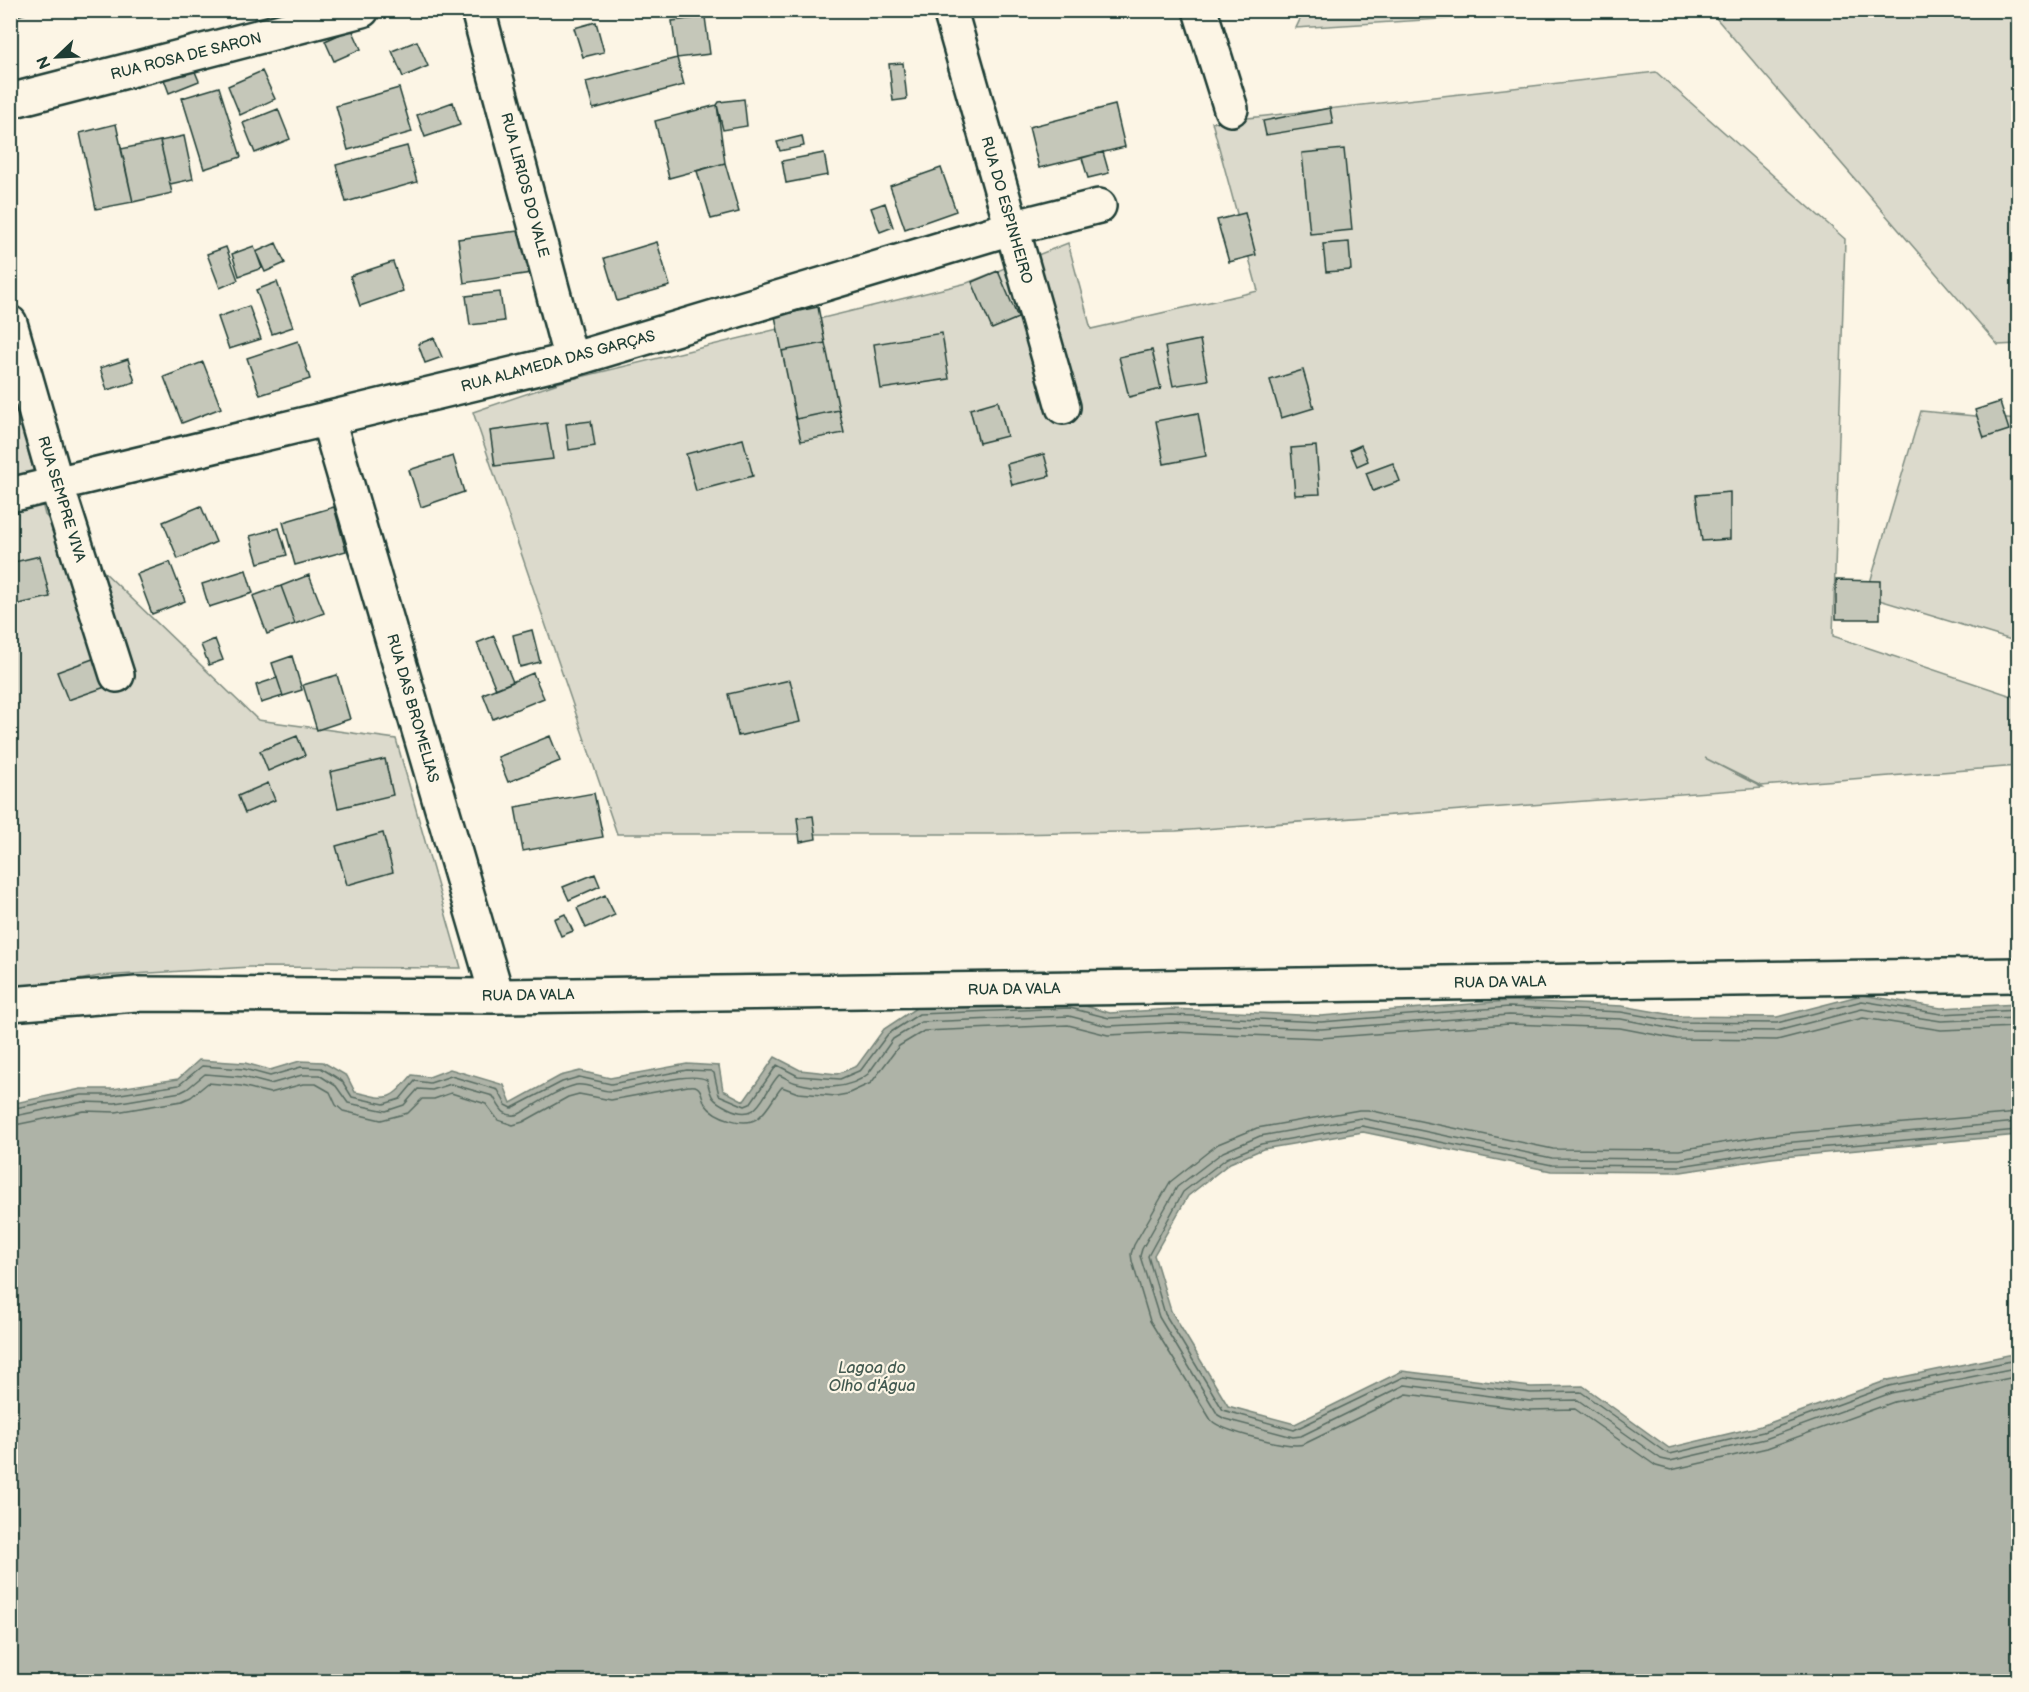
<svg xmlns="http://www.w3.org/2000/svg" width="2029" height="1692" viewBox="0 0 2029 1692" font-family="'Balsamiq Sans',sans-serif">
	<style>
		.green { fill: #dcdacc; stroke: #7e8c80; stroke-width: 1.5 }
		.water { fill: #aeb3a7; stroke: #758479; stroke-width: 1.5 }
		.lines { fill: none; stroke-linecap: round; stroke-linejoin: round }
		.shore { stroke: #586c62; stroke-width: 1.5 }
		.building { fill: #c5c7b9; stroke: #1f3d34; stroke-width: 1.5 }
		.minor-casing { stroke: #1f3d34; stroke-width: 38 }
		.major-casing { stroke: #1f3d34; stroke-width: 38 }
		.minor { stroke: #fcf5e5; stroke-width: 33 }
		.major { stroke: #fcf5e5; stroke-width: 33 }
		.labels { text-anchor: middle; stroke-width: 4.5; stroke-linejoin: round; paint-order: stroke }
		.street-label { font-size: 15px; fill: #1f3d34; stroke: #fcf5e5 }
		.water-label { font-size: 16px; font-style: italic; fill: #435a51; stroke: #fcf5e5 }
	</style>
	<rect width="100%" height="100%" fill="#fcf5e5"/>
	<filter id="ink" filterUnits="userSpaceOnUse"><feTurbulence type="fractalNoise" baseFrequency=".0167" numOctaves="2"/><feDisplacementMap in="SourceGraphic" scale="12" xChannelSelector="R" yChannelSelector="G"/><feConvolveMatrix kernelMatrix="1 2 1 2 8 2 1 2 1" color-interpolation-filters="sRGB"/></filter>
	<g filter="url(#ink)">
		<path class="green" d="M1304,11V10L1571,11L1296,28Z
			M1710,11H2018V344L1998,345Z
			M1656,72L1845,239L1833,636L2018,698V766L1761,786L1705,758L1763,788L1176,831L1004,834H617L473,412L564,381L967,283L1068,243L1091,329L1258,291L1212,122Z
			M10,381L45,515L258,720L396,739L461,968L250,967L100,976L11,992Z
			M1921,411L2018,420V642L1866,596Z"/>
		<path class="water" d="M1862,995L1941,1008L2018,1004V1135L1772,1158L1681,1172L1551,1171L1363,1132L1263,1149L1230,1163L1188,1196L1154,1255L1171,1311L1228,1406L1295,1424L1402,1371L1531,1387L1583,1386L1669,1448L1761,1426L1888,1380L2013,1354L2018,1357V1681H11L10,1104L81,1089H113L178,1079L199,1060L245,1063L270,1070L300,1061L323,1062L347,1076L355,1092C389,1100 389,1102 412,1075L429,1077L450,1069L504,1085L511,1103L560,1076L580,1071L610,1078L687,1064L719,1066L723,1090L744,1101L775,1057L800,1070L837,1074L857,1066L884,1029L916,1008L1071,1002L1110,1013L1172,1009L1321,1016L1509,1001L1622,1006L1679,1016L1777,1017Z"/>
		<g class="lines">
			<path class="shore" d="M10,1109L82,1095H114L179,1085L202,1066L244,1069L270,1076L301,1067L321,1068L342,1081L352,1097L384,1104L400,1099L415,1081L430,1083L451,1076L498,1090L506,1105L512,1108L562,1082L579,1077L611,1084L687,1070L711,1071L714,1073L719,1095L745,1106L750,1104L777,1065L798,1076L840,1079L861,1070L888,1034L919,1014L1070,1008L1109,1018L1172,1015L1321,1022L1509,1007L1621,1012L1678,1022L1777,1023L1862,1001L1941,1014L2018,1010
				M2018,1113L1769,1135L1679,1150L1553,1149L1368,1110H1359L1257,1128L1218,1144L1170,1182L1134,1245L1131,1254L1132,1261L1150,1321L1211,1420C1221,1431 1290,1449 1304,1444L1407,1394L1530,1410L1575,1409L1656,1466L1671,1470L1767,1448L1894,1402L2010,1378L2018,1379
				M10,1117L83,1102L115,1103L181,1092L187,1089L205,1074L243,1077L270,1084L302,1075H319L336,1086L348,1103L386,1111L404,1105L418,1089L432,1090L451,1084L493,1096C500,1107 503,1119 519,1114C537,1104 556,1090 576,1085C588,1083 600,1092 612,1091C636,1089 689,1070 707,1080C711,1098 712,1100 728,1108C760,1124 761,1095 779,1075C785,1077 791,1082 797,1083C820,1089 849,1090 868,1074L893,1039L921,1022L1069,1016L1108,1026L1172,1023L1321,1029L1509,1015L1621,1019L1678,1030L1777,1031L1862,1009L1941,1021L2018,1018
				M2018,1122L1771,1144L1679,1159L1552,1158L1361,1118L1260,1136L1223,1152L1177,1187L1142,1249L1140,1256L1159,1317L1218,1415L1225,1419L1293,1437L1301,1436L1405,1385L1530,1401L1578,1400L1661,1459L1670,1461L1765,1439L1891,1393L2010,1369L2018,1370
				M10,1126L84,1111L116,1112L182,1101L191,1097L208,1083L241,1086L270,1093L303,1084H316L330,1092L336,1105L343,1111L381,1120L408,1113L422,1099H434L451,1093L486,1104L498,1120L513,1125L523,1122L568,1097L579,1094L611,1100L688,1086C691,1086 695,1085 697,1087C702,1089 702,1099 705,1104C714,1117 746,1129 759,1117C769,1109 774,1096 782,1087L798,1093L836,1096L847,1094L871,1083L899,1046L924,1031L1068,1025L1108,1035L1172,1032L1321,1038L1509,1024L1620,1028L1677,1039L1777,1040L1863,1018L1941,1030L2018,1027
				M2018,1130L1772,1152L1680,1166L1552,1165L1362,1126L1261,1144L1227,1158L1183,1192L1148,1256L1165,1314L1223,1410L1294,1430L1404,1377L1531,1393L1581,1392L1665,1452L1670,1454L1763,1432L1889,1386L2011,1361L2018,1362"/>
		</g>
		<path class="building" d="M10,10H34V11L10,18Z
			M592,10H617L593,14Z
			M705,17L710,54L677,58L672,21Z
			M596,22L604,52L583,57L574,28Z
			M352,29L361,49L334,61L325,41Z
			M417,41L428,66L403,77L392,51Z
			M677,58L684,85L593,109L586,82Z
			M191,62L199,81L169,93L162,74Z
			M903,63L907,99L893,101L889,64Z
			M262,71L275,99L240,115L228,86Z
			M219,87L241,157L204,169L182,98Z
			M399,88L412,132L348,150L336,106Z
			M744,99L747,126L723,130L717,105L719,102Z
			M453,102L460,125L425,137L417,115Z
			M717,105L725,163L669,178L655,121Z
			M1115,105L1125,147L1039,168L1029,127Z
			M1330,108L1333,124L1266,135L1263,121Z
			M278,109L290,139L255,153L243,123Z
			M116,124L133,202L96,209L80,133Z
			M184,136L193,179L170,184L160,141Z
			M802,136L804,146L780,151L777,142Z
			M160,141L172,193L133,202L121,149Z
			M407,146L417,182L346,202L336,165Z
			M1344,149L1352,230L1310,234L1302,153Z
			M1103,152L1109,173L1088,178L1082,158Z
			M824,153L828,175L786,183L782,161Z
			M725,163L739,212L711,219L697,171Z
			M941,168L956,211L905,229L890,186Z
			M885,203L893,227L880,232L871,208Z
			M1245,213L1256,255L1229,262L1217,220Z
			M525,230L531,273L464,283L458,239Z
			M657,242L670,286L617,301L604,258Z
			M1349,242L1351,270L1326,272L1323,244Z
			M276,243L285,263L265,272L256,252Z
			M254,246L262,268L239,276L232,254Z
			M226,247L238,280L220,288L207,254Z
			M393,262L403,291L360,306L350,276Z
			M998,271L1018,318L992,329L972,282Z
			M277,282L293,327L272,334L256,290Z
			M500,292L504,321L470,325L466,296Z
			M249,306L261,339L229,349L218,317Z
			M818,307L825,343L782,351L775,316Z
			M942,333L949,379L881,389L874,344Z
			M434,338L442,357L425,363L418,344Z
			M1200,340L1208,380L1173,386L1165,347Z
			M298,341L310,379L260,395L247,358Z
			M825,343L839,410L796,419L782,351Z
			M1152,350L1161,389L1129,397L1119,357Z
			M128,359L135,382L107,390L100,368Z
			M203,362L221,408L182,423L164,377Z
			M1303,370L1314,408L1281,418L1270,380Z
			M998,401L1007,436L979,443L970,409Z
			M2000,402L2009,430L1984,438L1975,410Z
			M839,410L844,433L801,441L796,419Z
			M1198,413L1206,456L1164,464L1156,421Z
			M591,421L595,446L569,450L566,424Z
			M547,423L553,459L495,466L490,431Z
			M743,439L753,476L696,491L686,454Z
			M1361,445L1368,461L1357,466L1350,450Z
			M1316,446L1320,494L1295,495L1291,448Z
			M1044,454L1050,476L1012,485L1007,464Z
			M453,456L464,492L421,507L409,470Z
			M1393,463L1400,481L1373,491L1366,473Z
			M1730,492V539L1702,541L1696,495Z
			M201,506L216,542L178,559L163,522Z
			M334,507L346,551L295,565L283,522Z
			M279,528L287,555L258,563L250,536Z
			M40,556L50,597L10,606V563Z
			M170,562L185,601L152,614L137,574Z
			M246,570L253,593L209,607L202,584Z
			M309,575L324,613L295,624L281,586Z
			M1836,580L1880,581V619H1836Z
			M281,586L295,624L267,634L253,596Z
			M532,630L540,662L520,667L513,635Z
			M494,636L513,682L496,689L477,643Z
			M215,639L223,660L209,665L201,645Z
			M101,656L111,685L68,700L57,672Z
			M292,656L302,690L283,696L272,663Z
			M533,673L544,698L493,719L483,694Z
			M337,675L350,719L317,730L303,685Z
			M277,678L283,696L261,703L256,685Z
			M790,680L800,722L738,736L728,694Z
			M297,736L305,755L268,771L260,751Z
			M550,736L560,761L508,782L498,757Z
			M385,759L393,795L338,808L330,772Z
			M268,783L275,800L245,813L238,796Z
			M594,793L603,837L523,851L515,807Z
			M813,816L816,839L800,842L797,818Z
			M383,833L393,872L347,885L336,846Z
			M595,874L600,886L569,900L563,887Z
			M605,895L615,915L586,928L577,908Z
			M565,914L573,931L561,936L554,919Z"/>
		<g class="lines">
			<defs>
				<path id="minor" d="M478,10L571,360
					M951,14L1063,407
					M10,101L362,10
					M10,323L56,483L117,675
					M328,420L497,996
					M10,495L571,360L1011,228L1099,206
					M10,1004L136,994L497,996L2018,975"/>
				<path id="major" d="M1200,10L1231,109"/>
			</defs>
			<use href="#minor" class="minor-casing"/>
			<use href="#major" class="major-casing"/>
			<use href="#minor" class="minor"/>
			<use href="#major" class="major"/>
		</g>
	</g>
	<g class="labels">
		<g class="street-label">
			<text transform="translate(186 56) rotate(-14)" y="5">RUA ROSA DE SARON</text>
			<text transform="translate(525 185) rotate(75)" y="5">RUA LIRIOS DO VALE</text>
			<text transform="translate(1007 210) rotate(74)" y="5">RUA DO ESPINHEIRO</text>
			<text transform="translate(558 361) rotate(-15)" y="5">RUA ALAMEDA DAS GARÇAS</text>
			<text transform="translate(62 499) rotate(73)" y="5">RUA SEMPRE VIVA</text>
			<text transform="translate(413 708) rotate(74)" y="5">RUA DAS BROMELIAS</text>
			<text transform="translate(1500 982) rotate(-1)" y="5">RUA DA VALA</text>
			<text transform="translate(1014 989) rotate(-1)" y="5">RUA DA VALA</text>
			<text transform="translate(528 995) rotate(-1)" y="5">RUA DA VALA</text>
		</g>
		<g class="water-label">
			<text x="872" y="1373">Lagoa do<tspan x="872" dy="18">Olho d'Água</tspan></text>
		</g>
	</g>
	<rect width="2029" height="1692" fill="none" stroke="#fcf5e5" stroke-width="36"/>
	<rect x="18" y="18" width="1993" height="1656" fill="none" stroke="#1f3d34" stroke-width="2" filter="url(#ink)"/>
	<g transform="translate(57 57) rotate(247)" stroke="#fcf5e5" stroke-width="4.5" paint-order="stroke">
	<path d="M0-4.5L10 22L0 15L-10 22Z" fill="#1f3d34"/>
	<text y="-9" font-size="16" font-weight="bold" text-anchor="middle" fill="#1f3d34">N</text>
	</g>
</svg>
